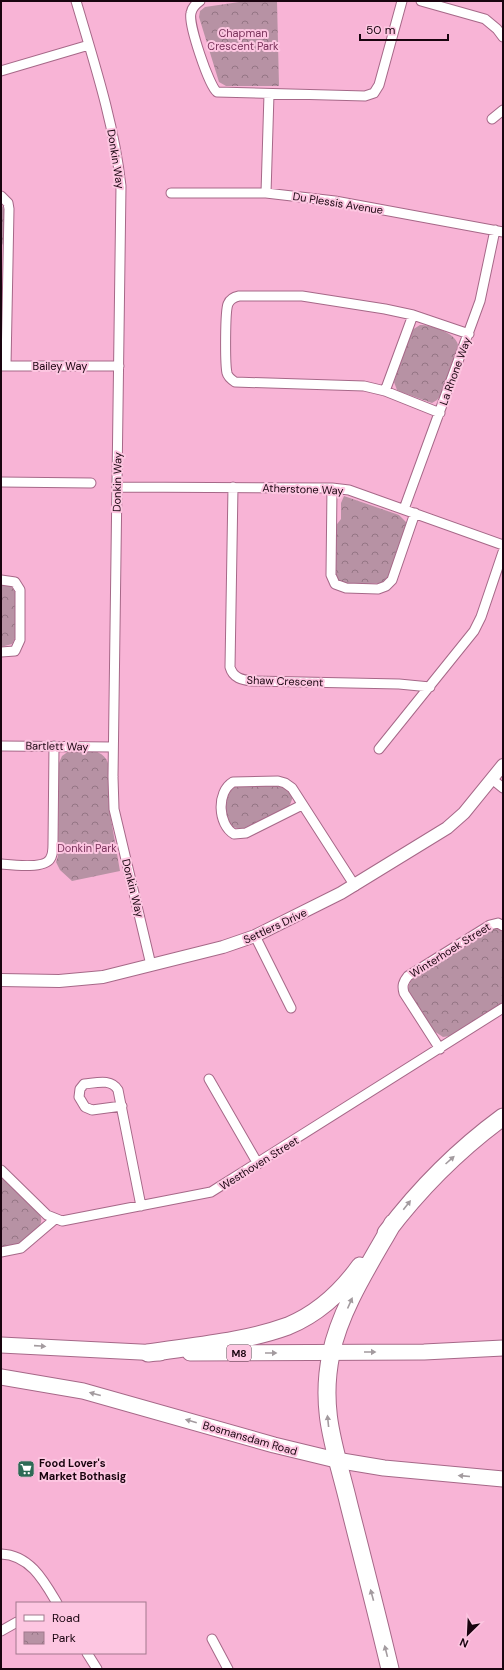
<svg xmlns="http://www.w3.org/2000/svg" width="504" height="1670" viewBox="0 0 504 1670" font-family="'DM Sans',sans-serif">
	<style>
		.park { fill: url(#park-crowns) }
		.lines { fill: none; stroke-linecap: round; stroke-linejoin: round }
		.minor-casing { stroke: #a66888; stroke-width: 11 }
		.tertiary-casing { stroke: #a66888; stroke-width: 14 }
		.primary-casing { stroke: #a66888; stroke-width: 17 }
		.motorway-casing { stroke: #a66888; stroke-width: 19 }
		.minor { stroke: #fff; stroke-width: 9 }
		.tertiary { stroke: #fff; stroke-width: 12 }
		.primary { stroke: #fff; stroke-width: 15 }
		.motorway { stroke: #fff; stroke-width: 17 }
		.oneway { fill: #a39b9f }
		.labels { text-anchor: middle; stroke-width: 4; stroke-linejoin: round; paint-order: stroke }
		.shield { fill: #fdc6e1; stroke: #5d3e4e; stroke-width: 1 }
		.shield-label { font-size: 10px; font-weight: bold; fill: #19040f }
		.park-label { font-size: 11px; fill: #7a335b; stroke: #fdc6e1 }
		.street-label { font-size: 11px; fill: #19040f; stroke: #fdc6e1 }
		.poi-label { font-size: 11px; font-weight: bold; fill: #19040f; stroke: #fdc6e1; text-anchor: start }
	</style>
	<defs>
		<pattern id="park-crowns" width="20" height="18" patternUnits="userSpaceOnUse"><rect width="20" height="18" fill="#b792a4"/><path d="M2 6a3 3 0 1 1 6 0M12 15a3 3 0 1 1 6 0" fill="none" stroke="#947584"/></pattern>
	</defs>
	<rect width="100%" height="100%" fill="#f8b4d6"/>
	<path class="park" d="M246,1H277L279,86H226L219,82L199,17L200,11L205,7Z
		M1,204C8,212 7,239 1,247Z
		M420,325C432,325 456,333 458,345L441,395L437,400L432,403L401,392L397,390L394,382L412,330Z
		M344,496L399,515L406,522V526L389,578L383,583L342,585L335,580L334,528L341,519V503Z
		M1,584L11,586L17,595L16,636L12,644L1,647Z
		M69,751C84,751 102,747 108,763L109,808L120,871L72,881L60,870L56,862L58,856L59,763L62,756Z
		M236,785C250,785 306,779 289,806L242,829L232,827L228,822L225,807L227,792Z
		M496,928L503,932V1002L450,1036L443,1037L434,1031L409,993L408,989L410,981L488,929Z
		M1,1177L40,1215C46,1226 29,1238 20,1243C15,1246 7,1247 1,1248Z"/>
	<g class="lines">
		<defs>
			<path id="minor" d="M76,1C94,62 114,123 121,186L113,777L114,809L151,965
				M200,1C196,4 192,7 191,13C188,24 209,86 217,92L365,96L374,93L379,85L402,1
				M421,1L485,19L497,29L503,37
				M1,71L89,45
				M492,119L503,110
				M171,193H266L335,201L503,232
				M266,193L269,94
				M1,196L8,203L9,209L6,366
				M1,366H119
				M385,391L413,315
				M440,413L385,391L364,386L235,382C232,380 228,377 227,373C225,364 225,311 228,304C230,299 234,297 239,296H302L385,309L413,315L469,334
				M1,482L91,483
				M117,487L332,488L349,490L503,545
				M233,487L230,667C233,678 242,680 252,681L399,684L430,687
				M332,488L331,575L335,584L346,588L378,589L386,586L392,580L415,513
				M404,509L480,301L495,230
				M1,580L15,582L20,590V640L15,651L1,652
				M1,746L113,747
				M379,749L474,631L481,617L503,552
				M492,779L503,788
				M302,805L246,833L234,834C218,825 216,792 233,782L278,781L285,783L292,788L355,886
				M1,864C12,865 44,869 50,859C53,855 53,849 53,844L54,746
				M255,936L291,1008
				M440,1049L404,993C402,986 403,982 408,976L490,925L498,923L503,926
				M209,1079L258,1164
				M122,1106L92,1110L85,1107L79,1097L80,1089L84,1084C96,1083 111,1078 118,1090L141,1206
				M1,1170L47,1215L62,1221L211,1192L503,1008
				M1,1252L21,1248L55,1219
				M1,1554C30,1555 44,1581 57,1603
				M1,1631L17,1622
				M212,1639L228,1669
				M87,1653L97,1669"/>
			<path id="tertiary" d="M1,980L59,981L103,977L223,947L255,936L341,893L447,828L464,813L503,765"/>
			<path id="primary" d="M1,1345L160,1353
				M190,1353L424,1352L503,1348
				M1,1377L83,1391L274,1445L336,1460L384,1468L503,1479"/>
			<path id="motorway" d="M386,1233C420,1188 458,1150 503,1117
				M148,1353C194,1346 244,1342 288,1326C317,1314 342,1291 360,1266
				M390,1669C377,1614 363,1560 349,1505C336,1450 319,1412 331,1354C340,1309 371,1262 393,1223"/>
		</defs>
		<use href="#minor" class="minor-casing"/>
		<use href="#tertiary" class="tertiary-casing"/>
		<use href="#primary" class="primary-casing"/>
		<use href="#motorway" class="motorway-casing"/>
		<use href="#minor" class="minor"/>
		<use href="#tertiary" class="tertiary"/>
		<use href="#primary" class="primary"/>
		<use href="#motorway" class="motorway"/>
	</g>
	<defs><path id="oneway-solid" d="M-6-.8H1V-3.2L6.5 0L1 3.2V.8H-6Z"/></defs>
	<g class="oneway">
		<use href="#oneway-solid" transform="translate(450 1160) rotate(-42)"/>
		<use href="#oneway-solid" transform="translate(407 1205) rotate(-52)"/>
		<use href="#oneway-solid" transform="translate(350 1303) rotate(-66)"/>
		<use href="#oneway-solid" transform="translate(40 1346) rotate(4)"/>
		<use href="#oneway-solid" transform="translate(370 1352)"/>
		<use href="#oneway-solid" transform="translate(271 1353)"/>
		<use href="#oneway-solid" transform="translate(95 1394) rotate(-165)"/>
		<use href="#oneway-solid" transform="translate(191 1421) rotate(-164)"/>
		<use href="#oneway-solid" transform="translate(328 1421) rotate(-96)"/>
		<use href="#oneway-solid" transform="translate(464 1476) rotate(-175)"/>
		<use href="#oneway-solid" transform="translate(372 1595) rotate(-105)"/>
		<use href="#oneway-solid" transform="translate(386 1651) rotate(-104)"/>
	</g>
	<defs>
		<symbol id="supermarket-square" viewBox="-11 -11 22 22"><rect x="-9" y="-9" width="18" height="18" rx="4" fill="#2d6a55" stroke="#fdc6e1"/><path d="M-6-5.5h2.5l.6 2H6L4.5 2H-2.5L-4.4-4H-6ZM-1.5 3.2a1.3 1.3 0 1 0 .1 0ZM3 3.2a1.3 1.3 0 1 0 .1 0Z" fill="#fff"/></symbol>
	</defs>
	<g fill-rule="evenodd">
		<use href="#supermarket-square" x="16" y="1459" width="20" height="20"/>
	</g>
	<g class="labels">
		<rect class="shield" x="227" y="1345" width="24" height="16" rx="3"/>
		<g class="shield-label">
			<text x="239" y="1357">M8</text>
		</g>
		<g class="park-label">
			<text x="243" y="37">Chapman<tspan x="243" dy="13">Crescent Park</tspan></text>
			<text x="87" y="852">Donkin Park</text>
		</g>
		<g class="street-label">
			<text transform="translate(116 159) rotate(81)" y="4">Donkin Way</text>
			<text transform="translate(338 203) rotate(9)" y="4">Du Plessis Avenue</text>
			<text x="60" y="370">Bailey Way</text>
			<text transform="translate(455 371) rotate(-70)" y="4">La Rhone Way</text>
			<text transform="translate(117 482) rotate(-89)" y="4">Donkin Way</text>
			<text transform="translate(303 489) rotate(2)" y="4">Atherstone Way</text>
			<text transform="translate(285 681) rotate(2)" y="4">Shaw Crescent</text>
			<text transform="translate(57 746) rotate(1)" y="4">Bartlett Way</text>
			<text transform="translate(133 888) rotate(76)" y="4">Donkin Way</text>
			<text transform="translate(275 926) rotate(-25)" y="4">Settlers Drive</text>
			<text transform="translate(450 950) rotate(-32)" y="4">Winterhoek Street</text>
			<text transform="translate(259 1163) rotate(-32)" y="4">Westhoven Street</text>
			<text transform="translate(250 1438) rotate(16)" y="4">Bosmansdam Road</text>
		</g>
		<g class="poi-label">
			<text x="39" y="1467">Food Lover's<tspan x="39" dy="13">Market Bothasig</tspan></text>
		</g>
	</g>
	<rect width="504" height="1670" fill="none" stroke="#19040f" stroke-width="4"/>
	<rect x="16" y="1602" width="130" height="52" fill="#fdc6e1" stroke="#a2788d"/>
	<rect x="24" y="1615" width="20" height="6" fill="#ffffff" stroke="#a2788d"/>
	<text x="52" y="1622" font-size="12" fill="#19040f">Road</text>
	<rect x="24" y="1632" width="20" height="12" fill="url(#park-crowns)" stroke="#a2788d"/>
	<text x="52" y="1642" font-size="12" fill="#19040f">Park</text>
	<g transform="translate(468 1634) rotate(204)" stroke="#fdc6e1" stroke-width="3" paint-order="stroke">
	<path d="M0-3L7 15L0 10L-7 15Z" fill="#19040f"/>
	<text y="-6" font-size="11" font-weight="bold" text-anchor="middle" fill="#19040f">N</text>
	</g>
	<path d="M360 34v6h88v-6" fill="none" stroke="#19040f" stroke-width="2"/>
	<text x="366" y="34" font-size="12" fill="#19040f" stroke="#fdc6e1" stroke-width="3" paint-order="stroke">50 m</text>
</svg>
